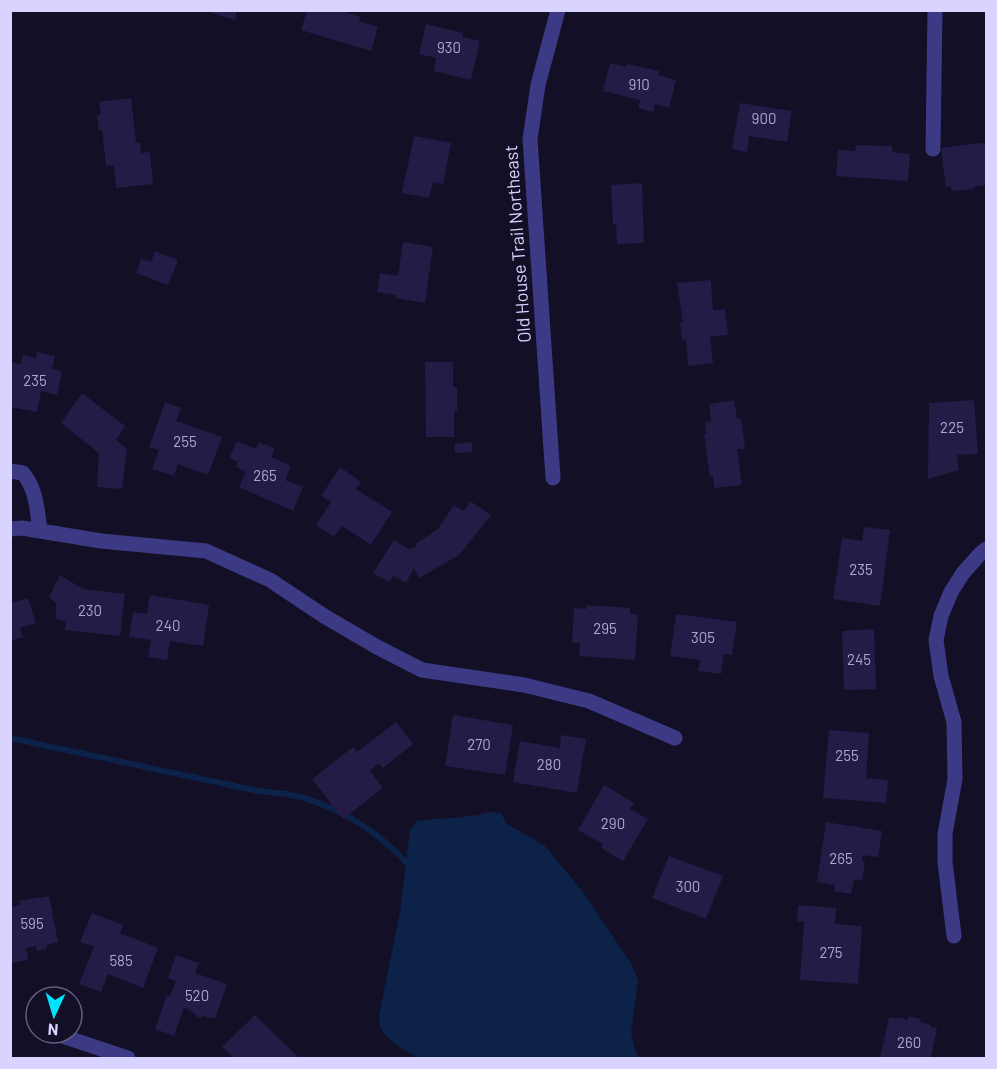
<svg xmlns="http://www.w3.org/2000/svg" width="997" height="1069" viewBox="0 0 997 1069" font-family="Barlow,sans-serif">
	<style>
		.water { fill: #0c2248 }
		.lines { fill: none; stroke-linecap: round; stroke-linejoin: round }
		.stream { stroke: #0c2248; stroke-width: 6 }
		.building { fill: #241b47 }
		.minor { stroke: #3d3a85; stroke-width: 15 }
		.labels { text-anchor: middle; stroke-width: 6; stroke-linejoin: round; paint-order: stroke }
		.number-label { font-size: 15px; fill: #aca6d1 }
		.street-label { font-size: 18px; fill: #d9d4ff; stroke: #130f26 }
	</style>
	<rect width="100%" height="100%" fill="#130f26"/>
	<path class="water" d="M490,812L501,813L506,823L545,846L583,892L632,965L638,981L631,1032L634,1047L639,1058H419C407,1052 389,1042 382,1030C379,1025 379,1021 379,1015L400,912L410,830L417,821L433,819L453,818L478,815Z"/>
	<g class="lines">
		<path class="stream" d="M10,738L258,791C267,792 277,793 286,794C332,802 374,828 406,862"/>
	</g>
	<path class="building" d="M202,10H237L235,20Z
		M307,10H319L324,12L325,10H339L361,17L359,21L378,27L371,51L301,30Z
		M426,24L463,33L462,37L480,41L471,80L434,71L436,58L419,54Z
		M610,63L626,67L627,64L659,71L658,75L676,80L669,108L655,104L653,112L638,108L640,100L603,91Z
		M131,98L136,143H140L141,153L150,152L153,184L116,188L114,165L106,166L102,130H99L97,116L101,114L99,102Z
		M740,103L792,111L787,142L749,136L747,152L732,149Z
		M414,136L451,143L443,184L433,182L429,198L402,193Z
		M978,143L986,144V185L973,187V189L952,191L951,186L946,187L941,148Z
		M856,145L892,146V152L910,154L908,181L836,176L838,150L855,151Z
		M642,183L644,243L617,244L616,224H613L611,185Z
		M403,242L433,247L425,303L396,298V295L377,292L380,273L398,276Z
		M155,251L178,260L168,285L136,273L141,259L151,262Z
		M711,280L713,310L725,309L728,335L710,337L713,363L688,366L686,339L682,340L680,323H683L677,283Z
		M37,352L55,356L52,369L62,371L57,395L41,391L37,412L10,407V362L21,364L23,355L36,358Z
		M425,362H453V387H457V411H454V437H426Z
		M82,393L125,426L116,440L127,449L122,489L97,487L99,453L61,423Z
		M734,400L737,419L741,418L745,449H737L742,485L714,488L713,476L710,477L704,434H706L705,422L711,421L709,404Z
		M974,400L978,454L957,455L959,470L928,479L929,403Z
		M165,402L181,408L176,421L222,437L208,475L178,464L174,476L152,469L159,450L149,447Z
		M237,441L256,449L259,442L275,449L271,457L291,466L285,480L303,487L293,511L239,487L246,472L236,467L238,462L229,458Z
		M472,442V452L455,453V444Z
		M340,467L361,482L356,489L392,512L371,545L342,526L334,537L316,525L331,502L321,496Z
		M470,501L491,515L459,555L419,578L414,568L406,583L393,576L389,582L373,573L394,540L409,549L416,547L415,544L438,529L454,505L464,511Z
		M864,527L890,530L880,606L833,599L842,538L862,541Z
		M60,575L83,589L125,594L120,636L65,630L66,621L56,619V603L49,597Z
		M150,595L209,605L203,646L170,641L167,660L148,657L151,640L129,637L133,612L147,614Z
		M28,598L36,623L20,628L23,637L10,641V603Z
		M587,605L630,608V614L638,615L635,660L579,656L580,643H572L574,608L586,609Z
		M676,614L737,622L732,655L724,654L721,674L698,671L700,660L670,656Z
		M874,629L876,689L844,690L842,631Z
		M453,715L513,725L505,775L445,766Z
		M396,722L413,744L383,768L379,763L370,771L383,788L343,819L312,779L353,747L357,752Z
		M829,730L869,733L866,778L888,780L886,803L823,798Z
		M561,735L586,739L577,793L513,782L520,741L560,748Z
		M604,785L634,803L630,809L648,819L623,861L601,848L603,844L578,830Z
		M826,822L882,831L878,857L863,855L862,861H865L862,881L854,879L851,894L834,891L835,885L817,882Z
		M669,856L723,876L706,919L652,898Z
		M49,896L58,942L47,945V949L37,951L36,946L26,948L28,960L10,963V907L20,905L19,901Z
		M798,905L836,908L835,924L862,926L858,984L800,980L804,922H797Z
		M92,913L123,925L120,933L158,948L143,988L108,974L101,992L79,984L94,947L80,942Z
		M176,955L199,963L195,973L227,984L215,1019L209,1017V1018L202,1016L201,1018L195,1016L196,1014L189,1011L190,1010L184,1008L174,1036L155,1029L167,995L170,996L176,981L168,978Z
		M255,1015L299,1058H234L222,1047Z
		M908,1016L921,1019L920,1022L931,1025L930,1027L937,1028L931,1058H880L889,1017L897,1019V1017L908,1020Z"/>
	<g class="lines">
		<path class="minor" d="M933,149L935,10
			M10,471L23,473C37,491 37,509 40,531
			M553,478L530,139L538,85L558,10
			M10,529L22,528L101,541L206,551L270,580L324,616L377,647L422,670L524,685L589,701L675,738
			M954,936L945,862V834L955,779L954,722L941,676L936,640L941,616L951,592L963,573L980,554L986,549
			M53,1033L128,1058"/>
	</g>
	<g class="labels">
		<g class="number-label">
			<text x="449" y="53">930</text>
			<text x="639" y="90">910</text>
			<text x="764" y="124">900</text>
			<text x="35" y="386">235</text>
			<text x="952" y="433">225</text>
			<text x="185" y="447">255</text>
			<text x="265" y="481">265</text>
			<text x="861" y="575">235</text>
			<text x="90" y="616">230</text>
			<text x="168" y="631">240</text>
			<text x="605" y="634">295</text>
			<text x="703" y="643">305</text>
			<text x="859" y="665">245</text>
			<text x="479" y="750">270</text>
			<text x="847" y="761">255</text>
			<text x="549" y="770">280</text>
			<text x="613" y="829">290</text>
			<text x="841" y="864">265</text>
			<text x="688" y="892">300</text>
			<text x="32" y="929">595</text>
			<text x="831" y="958">275</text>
			<text x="121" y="966">585</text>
			<text x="197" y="1001">520</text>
			<text x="909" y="1048">260</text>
		</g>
		<g class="street-label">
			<text transform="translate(518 244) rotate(-94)" y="6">Old House Trail Northeast</text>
		</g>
	</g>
	<rect width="997" height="1069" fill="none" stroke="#d9d4ff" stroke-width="24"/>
	<g transform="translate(54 1015) rotate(184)"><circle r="28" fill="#130f26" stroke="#625e7d" stroke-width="1.5"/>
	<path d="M0-4.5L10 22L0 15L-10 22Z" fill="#00e5ff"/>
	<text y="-9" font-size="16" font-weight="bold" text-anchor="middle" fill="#d9d4ff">N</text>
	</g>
</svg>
